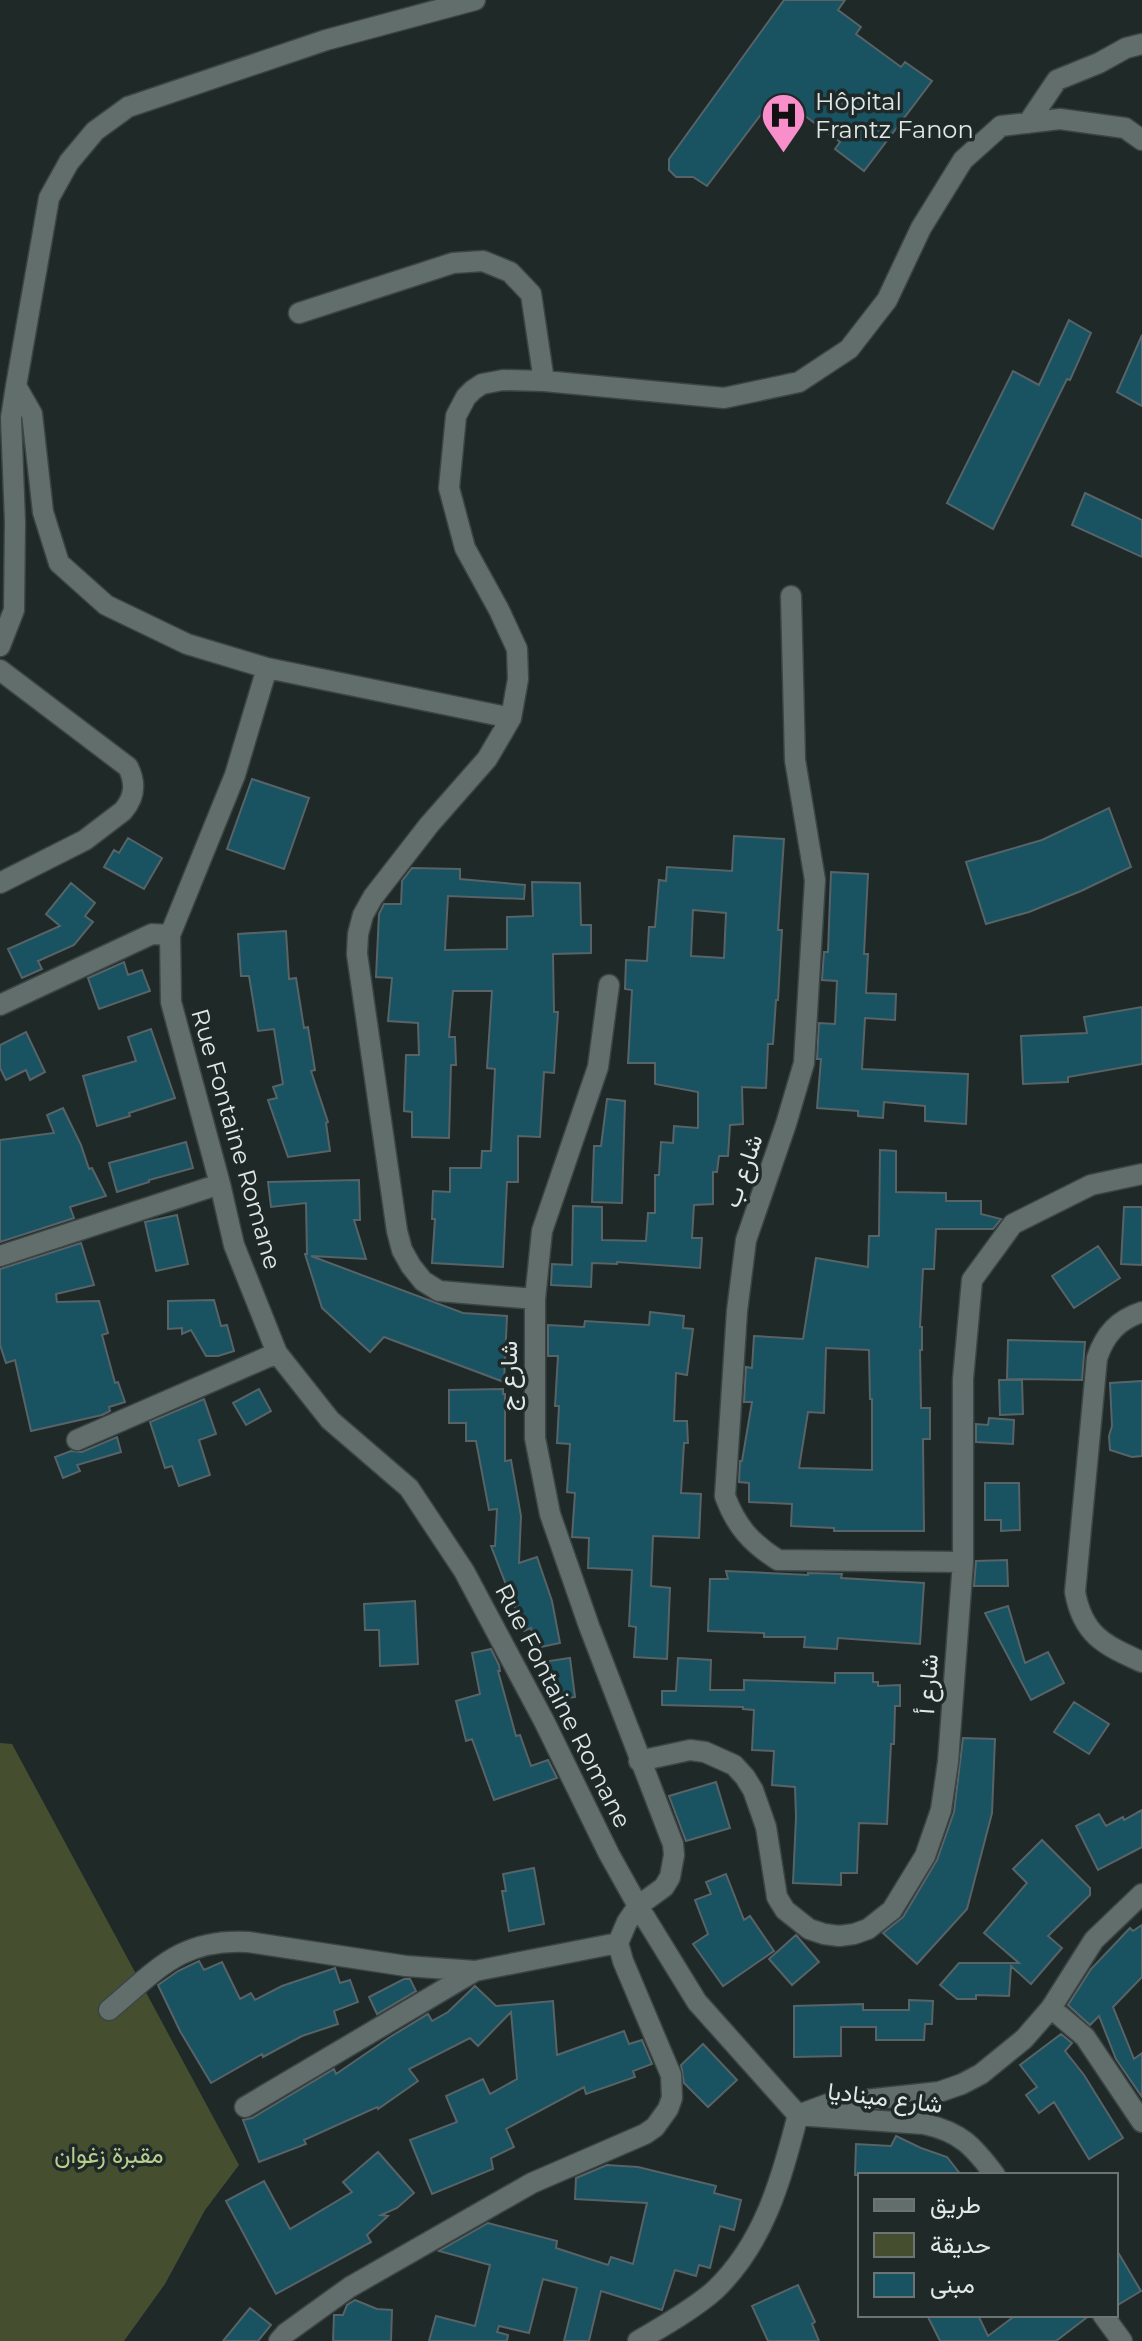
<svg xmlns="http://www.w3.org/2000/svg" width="1142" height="2341" viewBox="0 0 1142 2341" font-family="Montserrat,Vazirmatn,sans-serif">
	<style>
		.green { fill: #454f30 }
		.building { fill: #195261; stroke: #576367; stroke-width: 2; fill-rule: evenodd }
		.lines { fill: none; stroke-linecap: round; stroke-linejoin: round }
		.minor-casing { stroke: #3c4544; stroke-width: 23 }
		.minor { stroke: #616e6c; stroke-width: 20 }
		.labels { text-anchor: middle; stroke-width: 7; stroke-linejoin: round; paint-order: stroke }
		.poi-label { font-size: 24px; fill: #e0e8e7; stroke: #1e2928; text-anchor: start }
		.street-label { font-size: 24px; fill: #e0e8e7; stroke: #1e2928 }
		.park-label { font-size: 24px; fill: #b9ce8b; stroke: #1e2928 }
	</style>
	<rect width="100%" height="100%" fill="#1e2928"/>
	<path class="green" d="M0,1743L12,1744L239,2165L205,2210L165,2284L124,2341H0Z"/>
	<path class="building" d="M784,0H845L838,10L861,27L856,34L901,67L905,62L932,81L864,171L835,149L840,142L797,110L793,116L771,101L707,186L693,177H676L669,170V159Z
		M1069,320L1091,333L1070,380L1067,379L993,529L947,503L1013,371L1039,385Z
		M1142,335V406L1117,392Z
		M1085,493L1142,520V557L1072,525Z
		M252,779L309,798L284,869L227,849Z
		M1109,808L1131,867L1081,891L1029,912L986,924L966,862L1042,840Z
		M734,836L784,839L778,930H782L778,1000H776L773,1044H768L766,1088L742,1087L743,1124L730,1125L728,1156H719L717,1172H713V1204L694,1205L692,1238H702L700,1268L617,1262V1264L592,1263L591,1287L551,1285L552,1264L572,1265L573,1206L602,1207V1240L646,1241L648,1213H655V1175H659L661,1142L673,1143L674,1126L698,1128V1092L655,1084V1063H628L632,990L625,989L626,960L647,961L649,927H655L659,880L666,881L667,867L732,871ZM693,910L726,913L724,958L691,956Z
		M128,838L162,858L144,889L104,867L114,850L119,853Z
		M412,868L460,869V879L525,885L524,899L448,896L445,950L507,949V917L533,916L532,882L580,883L581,925H591V953L553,954L554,1012H558L554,1073L544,1072L540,1137L518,1136V1182H507L503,1267L432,1263L435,1219H432L433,1191L450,1192V1168H481L482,1151H491L495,1069L487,1068L492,991H453L449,1037H455L456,1065H451L449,1138L412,1137V1112L404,1111L406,1055H419L418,1023L388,1021L392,978L376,977L379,914L384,904H401L402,881Z
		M831,872L868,874L864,954H868L866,993L896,994L895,1020L865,1018L862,1069L968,1074L966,1124L925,1121V1106L884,1102L883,1118L858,1116V1111L817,1108L821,1059H817L819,1023L835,1024L837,981L822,980L824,952H828Z
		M71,883L95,903L85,916L93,922L74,945L38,961L42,969L22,978L8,949L60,926L46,914Z
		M286,931L289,979L296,978L304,1028L308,1027L315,1070L311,1071L328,1122L326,1123L330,1151L288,1157L268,1100L277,1098L273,1087L283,1084L274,1029L258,1031L249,976H241L238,934Z
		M124,962L128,975L142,970L150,991L99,1009L88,978Z
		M1142,1007V1064L1068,1077V1082L1023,1084L1021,1036L1087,1033L1084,1017Z
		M151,1029L175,1098L129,1113L130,1116L97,1126L83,1076L136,1061L128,1037Z
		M26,1032L45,1072L30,1080L26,1070L6,1080L0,1068V1045Z
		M607,1099L625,1101L622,1203L592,1202L594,1146H601Z
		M63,1108L81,1145L89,1169L92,1168L106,1196L70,1207L74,1218L0,1242V1140L54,1133L47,1115Z
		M186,1142L193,1168L149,1180V1182L117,1192L109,1163Z
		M880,1150L896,1151V1192L946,1193V1201H981V1214L1001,1219L993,1229H936L934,1269H923L920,1327H922V1350H920L921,1408H930V1439H923L924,1531H834V1528L791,1526L792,1504L749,1502V1483L739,1482L740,1461H742L752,1402H744L746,1367L752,1368L754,1336L803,1339L816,1258L868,1267L869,1236H879ZM826,1348L869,1350L870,1399H872V1470L799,1468L808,1412L824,1413Z
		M359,1180L360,1220H354L366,1259L311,1256L463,1313L507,1316L504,1382L384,1337L370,1352L322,1308L305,1254H307L306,1203L271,1207L268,1182Z
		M1124,1207H1142V1265L1121,1264Z
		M177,1215L188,1264L156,1271L145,1222Z
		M81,1243L94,1285L56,1294L57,1302L99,1301L108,1333L102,1335L115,1383L118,1382L125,1402L109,1407L110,1411L102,1415L31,1431L15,1360L6,1363L0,1345V1269Z
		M1098,1246L1120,1278L1074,1308L1052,1276Z
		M214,1300L221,1326L227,1325L234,1351L218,1356H206L191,1330L182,1334V1328L168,1329V1301Z
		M650,1312L684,1316L683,1328L693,1329L687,1375L676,1373L674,1421H687L688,1443H684L681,1493L701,1494L699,1538L653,1536L651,1586L670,1588L667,1659L634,1657L636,1627L629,1626L632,1570L588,1568L589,1538L572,1537L575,1493L567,1492L570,1444L557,1443L559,1406H555L558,1356H548V1325L584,1327L585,1321L649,1325Z
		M1008,1340L1085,1342L1082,1380L1007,1379Z
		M999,1380H1022L1023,1414L1000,1415Z
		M1142,1381V1456L1132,1457L1110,1450L1109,1436L1112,1426L1110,1383Z
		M259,1389L271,1411L246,1425L233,1403Z
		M503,1389V1394H505V1461L511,1460L521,1516L519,1563L537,1557L552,1601L560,1643L536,1648L531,1628L524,1631L491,1546H495L497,1509L489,1510L476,1441H466V1423H449V1390Z
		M204,1399L216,1434L199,1440L210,1475L179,1486L172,1466L165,1468L150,1422Z
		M989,1418L1014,1420L1013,1444L976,1442V1424L988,1425Z
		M117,1437L121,1452L77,1465L80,1471L63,1478L55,1457L71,1451L82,1452Z
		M985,1483H1019L1020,1530L1001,1531V1520H985Z
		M1007,1560L1008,1586H974L976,1561Z
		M726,1571L808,1575V1573L842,1574L841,1578L924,1583L920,1644L838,1638L837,1649L804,1647L805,1637H764V1633L708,1631L710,1579H728Z
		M415,1601L418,1664L380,1666L379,1630H365L364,1604Z
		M1008,1606L1025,1663L1048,1652L1064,1683L1031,1700L985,1613Z
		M491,1649L499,1665L500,1671H498L516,1736L520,1735L531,1766L548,1760L557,1778L494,1800L472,1739L466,1741L456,1701L480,1694L472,1653Z
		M570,1658L575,1697L554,1700L549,1661Z
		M678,1658L711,1660L710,1690H744V1680L835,1683V1673H873V1682H878V1686L900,1685V1706H895L894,1744H891L887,1824L859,1823L857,1873H841V1885L793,1883L796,1817L795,1787L772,1785L774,1751L752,1750L754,1710L743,1709V1707L662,1705V1691H676Z
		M1074,1702L1109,1724L1089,1754L1054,1732Z
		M963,1738L995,1739L992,1813L967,1909L917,1964L883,1933L903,1917L937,1860L954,1812Z
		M716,1782L730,1828L686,1841L669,1796Z
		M1142,1810V1847L1098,1870L1076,1826L1099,1814L1106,1826L1123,1817L1124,1820Z
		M1042,1840L1090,1888V1895L1048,1936L1062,1948L1031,1984L1011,1966L1009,1996L976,1995V1999H957L940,1985L959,1963H1019L984,1933L1027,1883L1013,1869Z
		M534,1868L544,1924L509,1931L502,1891H506L503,1874Z
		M726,1874L744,1920L750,1916L774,1951L723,1986L693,1944L708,1934L695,1900L711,1894L706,1882Z
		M1142,1925V1977L1113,2007L1134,2059L1142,2053V2097L1116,2059L1099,2016L1090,2025L1068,2005L1091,1969L1130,1928L1133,1931Z
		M796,1935L819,1962L792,1985L769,1959Z
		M199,1961L204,1970L222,1962L240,1999L251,1993L255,2000L282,1986L335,1968L340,1983L350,1980L358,2002L334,2011L338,2024L302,2036L263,2057L262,2054L211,2083L180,2031L158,1985L178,1971Z
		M404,1979H410L416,1991L377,2014L369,1997Z
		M475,1986L496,2006L553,2001L557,2055L624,2031L629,2044L642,2040L652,2064L633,2071L635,2077L586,2094L584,2087L506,2129L514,2147L491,2158L493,2169L432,2194L410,2140L457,2122L446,2096L483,2079L490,2094L517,2079L511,2012L478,2046L470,2038L409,2069L418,2081L378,2109L377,2107L304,2140L306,2144L259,2162L243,2120L252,2118L334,2069L336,2074L390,2037L428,2014L432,2021L448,2012Z
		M909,2000L933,2001L932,2024H925L924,2040H876V2027H841V2056L794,2057V2006L863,2004V2010H909Z
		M1061,2034L1072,2043L1065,2051L1084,2075L1123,2138L1089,2159L1054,2102L1039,2113L1026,2095L1037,2087L1020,2065Z
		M703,2044L737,2080L708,2107L684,2083L681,2065Z
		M896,2136L921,2148L947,2157L961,2175H855L856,2144L891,2146Z
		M378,2152L414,2193L397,2208L381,2215L388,2216L367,2235L371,2242L276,2294L226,2201L264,2181L290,2229L352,2192L343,2182Z
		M607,2165L638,2167L716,2186L714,2193L741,2200L734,2230L720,2226L710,2268L699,2265L696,2276L675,2270L662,2310L601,2291L589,2341H564L577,2288L543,2279L529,2333L499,2326L497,2332L508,2335L507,2341H429L436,2316L475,2326L490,2265L439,2251L488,2223L557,2241L556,2248L608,2265L611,2257L633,2264L647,2203L575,2199L576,2178Z
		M1116,2249L1141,2291L1116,2306Z
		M798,2285L815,2322L812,2324L819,2341H768L752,2306Z
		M355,2300L377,2309L392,2310L391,2341H333L334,2315H343L347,2305Z
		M250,2308L271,2325L258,2341H223Z
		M927,2315H978L988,2336L1016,2315H1090L1056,2341H940Z"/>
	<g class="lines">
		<defs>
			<path id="minor" d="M475,0L326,40L128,107L95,131L69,162L49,198L16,386L32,414L43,512L59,563L106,605L187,644L267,668L511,718
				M1028,123L1057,80L1099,63L1126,48L1142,44
				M299,313L453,263L483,261L510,272L531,294L544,381
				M791,596L795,760L815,880L804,1063L786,1124L746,1240L737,1311L725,1496C736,1526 751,1543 778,1560L963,1562
				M0,646L14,610L15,522L11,418L16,386
				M267,668L235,775L170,935L171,1002L220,1184L234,1245L277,1353L330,1420L409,1488L464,1571L544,1721L609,1854L638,1906L697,2002L798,2115
				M0,670L128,767C136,783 135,797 123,811L85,840L0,883
				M0,1005L152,934L170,935
				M0,1256L220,1184
				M535,1299L439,1291L423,1281L411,1266L402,1250L397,1231L357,954L358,934L363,915L373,897L429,825L487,759L511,718L518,679L517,649L499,610L465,548L449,488L456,416L466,397L473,390L482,384L503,380L544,381L724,398L799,382L849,349L887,300L921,228L963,160L1001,126L1060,119L1125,128L1142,140
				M1142,1312C1118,1320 1105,1334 1097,1358L1075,1592C1083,1636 1105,1645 1142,1662
				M77,1440L277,1353
				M639,1761L690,1750L705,1752L734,1765L745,1777L753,1790L766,1827L777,1897L785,1910L809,1929L824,1934L839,1936L854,1934L868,1929L892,1910L925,1856L941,1810L948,1762L963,1562V1379L972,1280L1013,1224L1091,1185L1142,1174
				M1051,2008L1085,2037L1142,2122
				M109,2010C157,1970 181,1938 248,1942L406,1966L475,1971L618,1943
				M245,2107L475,1971
				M798,2115L828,2104L939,2092L962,2084L981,2074L1024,2039L1051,2008L1094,1940L1142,1894
				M810,2116L924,2124C961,2132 973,2146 995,2175
				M1103,2315L1122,2341
				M279,2341L286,2333L350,2287L532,2183L645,2134L655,2127L668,2109L672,2098L671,2075L623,1961L618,1943L627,1922L638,1906L664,1887L670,1877L674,1855L673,1844L589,1626L550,1514L535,1438V1299L542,1231L598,1067L609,985
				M638,2341C662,2327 695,2308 715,2290C765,2242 781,2179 798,2115"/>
		</defs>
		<use href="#minor" class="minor-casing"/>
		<use href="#minor" class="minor"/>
	</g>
	<defs>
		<symbol id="hospital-pin" viewBox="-11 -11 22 30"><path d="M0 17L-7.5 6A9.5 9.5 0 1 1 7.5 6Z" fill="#f98fca" stroke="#1e2928"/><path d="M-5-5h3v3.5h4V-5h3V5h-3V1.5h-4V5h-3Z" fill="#111"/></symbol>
	</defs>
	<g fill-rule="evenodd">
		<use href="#hospital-pin" x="758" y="90" width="51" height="69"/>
	</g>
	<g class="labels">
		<g class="poi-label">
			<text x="815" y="110">Hôpital<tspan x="815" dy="28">Frantz Fanon</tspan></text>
		</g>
		<g class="street-label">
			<text transform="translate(236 1139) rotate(74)" y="8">Rue Fontaine Romane</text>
			<text transform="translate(743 1171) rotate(-71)" y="8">شارع ب</text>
			<text transform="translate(509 1376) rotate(-90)" y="8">شارع ج</text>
			<text transform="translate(928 1684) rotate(-86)" y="8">شارع أ</text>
			<text transform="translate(563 1706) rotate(63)" y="8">Rue Fontaine Romane</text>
			<text transform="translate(885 2098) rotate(7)" y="8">شارع ميناديا</text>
		</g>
		<g class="park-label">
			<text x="109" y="2163">مقبرة زغوان</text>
		</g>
	</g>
	<rect x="858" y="2173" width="260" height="144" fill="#1e2928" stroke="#6c7574" stroke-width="2"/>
	<rect x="874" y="2199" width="40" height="12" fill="#616e6c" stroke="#6c7574" stroke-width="2"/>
	<text x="930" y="2213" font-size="24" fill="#e0e8e7">طريق</text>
	<rect x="874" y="2233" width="40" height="24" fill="#454f30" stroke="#6c7574" stroke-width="2"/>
	<text x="930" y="2253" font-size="24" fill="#e0e8e7">حديقة</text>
	<rect x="874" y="2273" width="40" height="24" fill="#195261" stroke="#6c7574" stroke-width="2"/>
	<text x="930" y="2293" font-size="24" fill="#e0e8e7">مبنى</text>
</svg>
